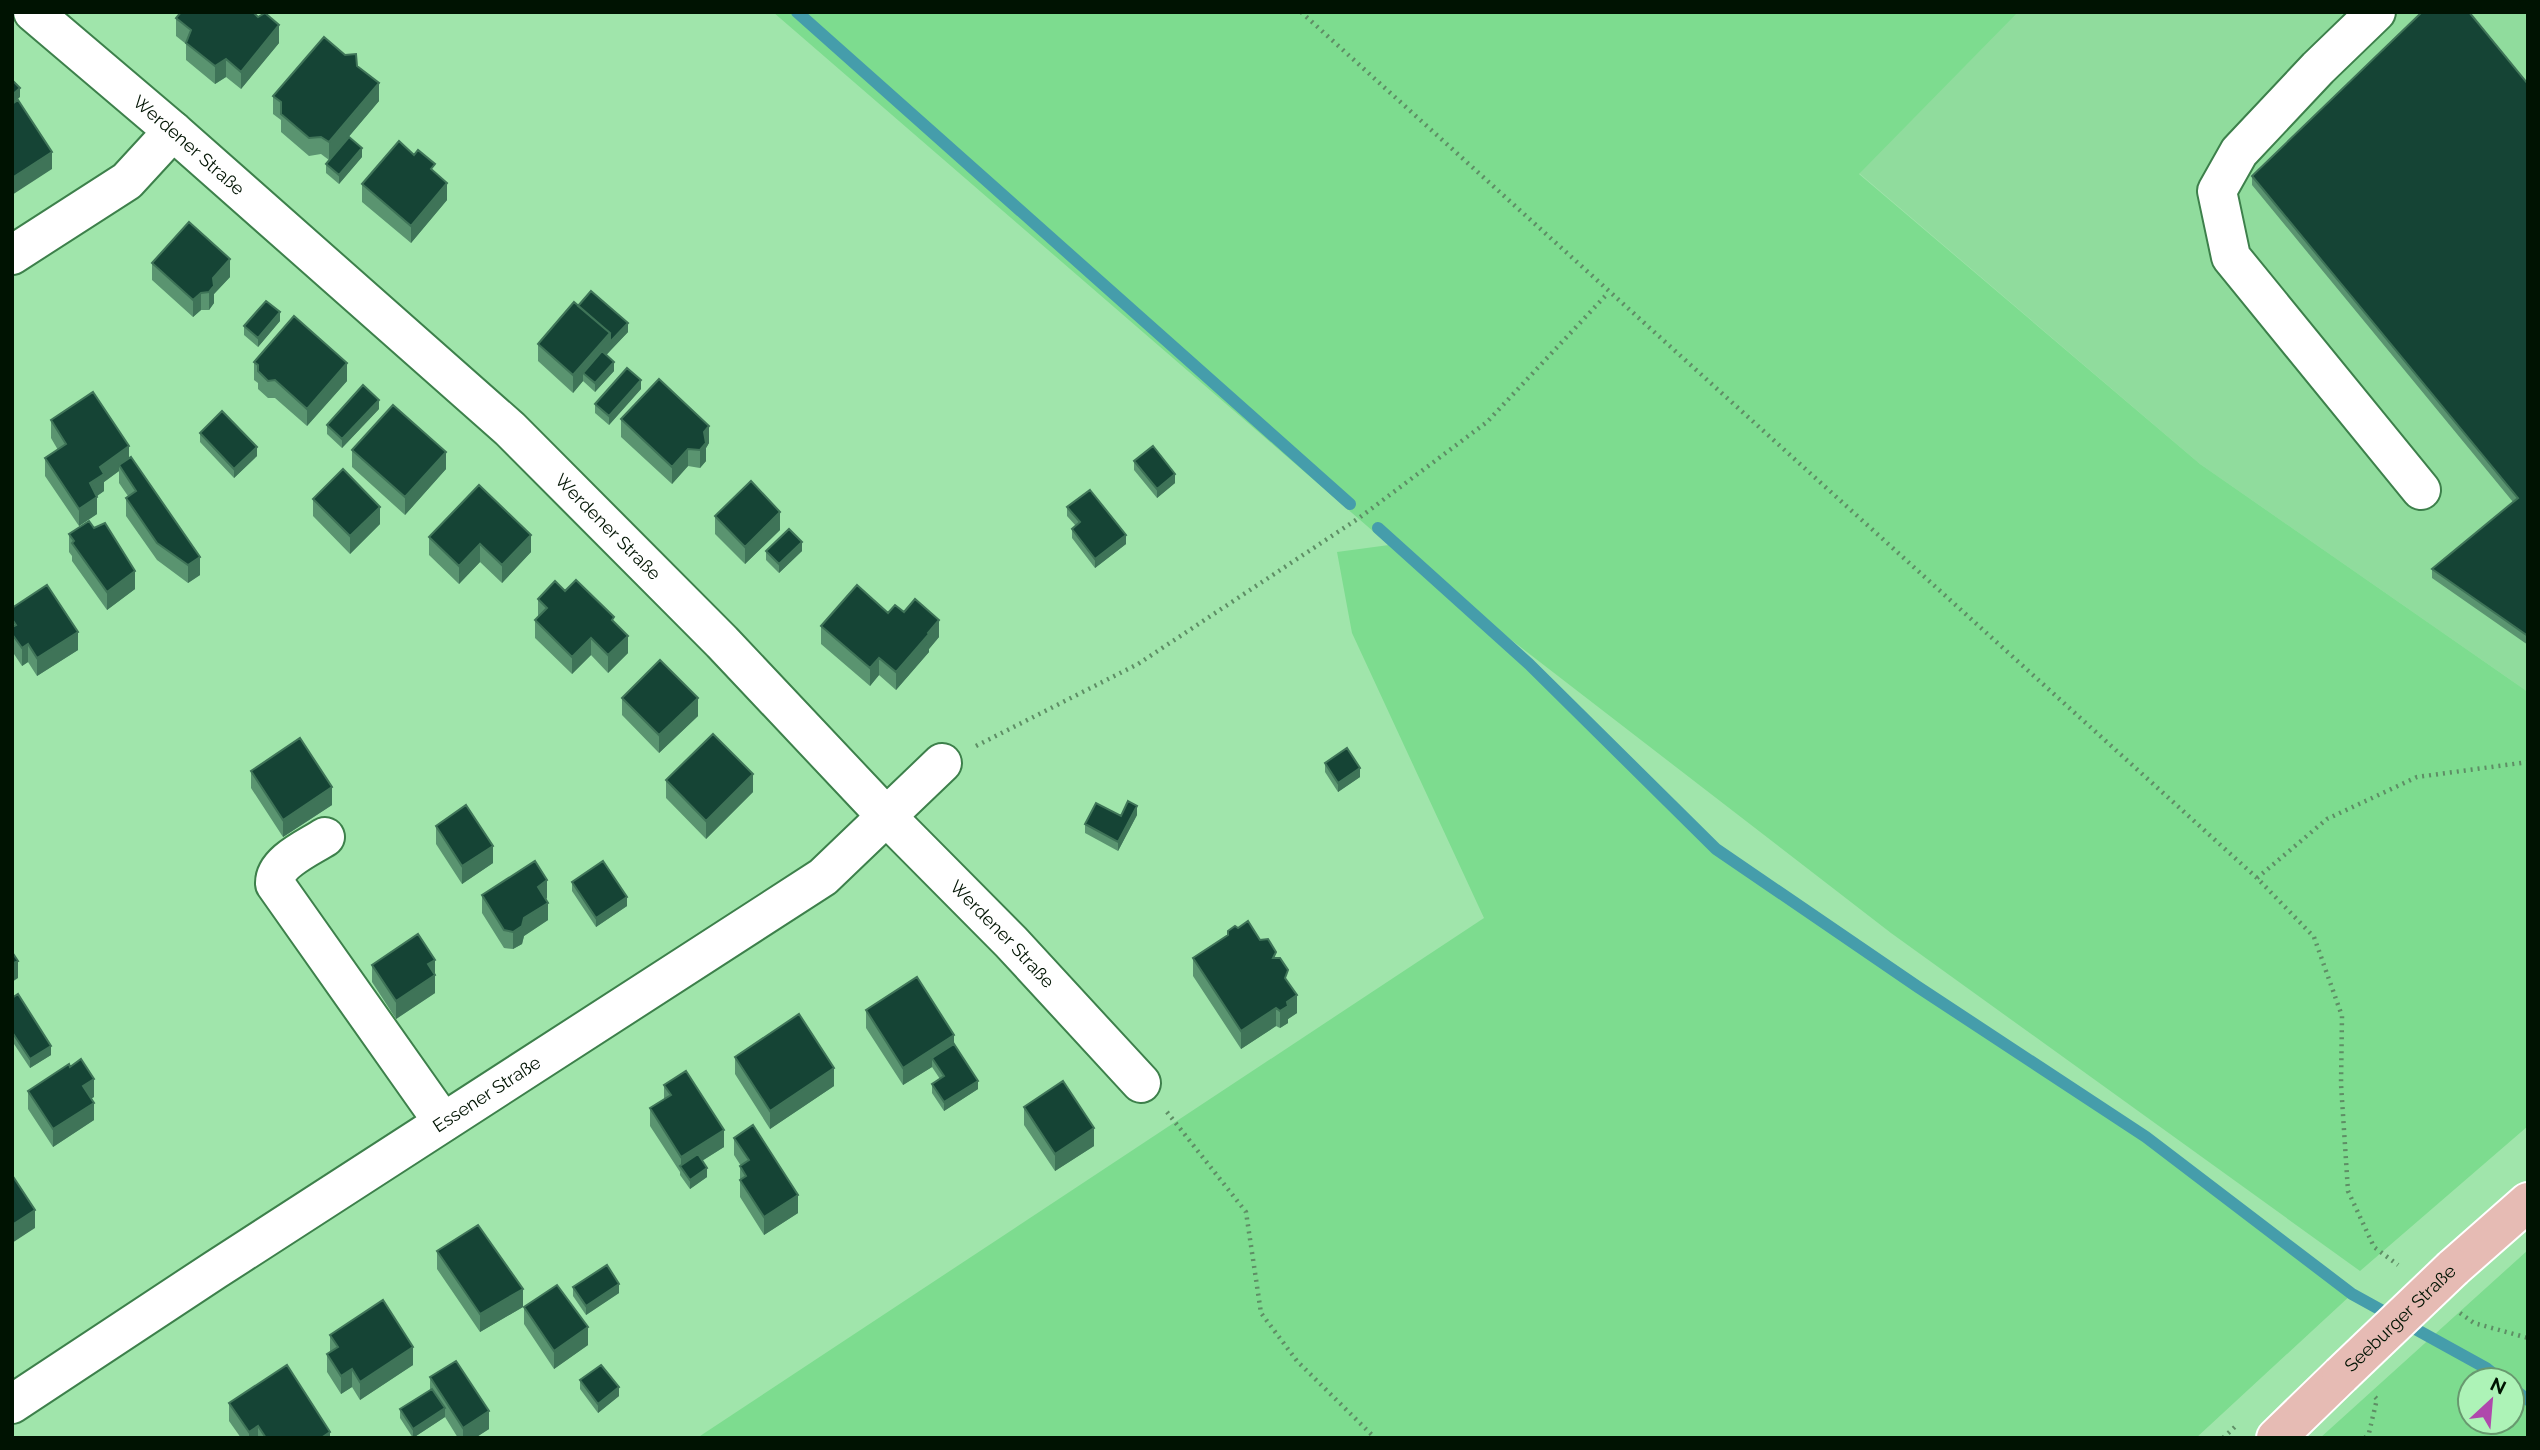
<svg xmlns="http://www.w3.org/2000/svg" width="2540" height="1450" viewBox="0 0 2540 1450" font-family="Raleway,sans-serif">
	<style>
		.built { fill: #90dc9d }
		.green { fill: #7ddc8f; fill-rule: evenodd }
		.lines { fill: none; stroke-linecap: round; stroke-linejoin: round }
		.stream { stroke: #459dab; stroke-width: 12 }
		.minor-casing { stroke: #3d804b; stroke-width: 42 }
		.major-casing { stroke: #fff; stroke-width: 42 }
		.path { stroke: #5e8e65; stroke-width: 4.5; stroke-dasharray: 2 5; stroke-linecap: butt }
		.minor { stroke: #fff; stroke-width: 38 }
		.major { stroke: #e6bbb4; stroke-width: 38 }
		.major-bridge-casing { stroke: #fff; stroke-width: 42; stroke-linecap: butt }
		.major-bridge { stroke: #e6bbb4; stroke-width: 38 }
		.wall { fill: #5a9470 }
		.shaded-wall { fill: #3f7458 }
		.building { fill: #154435; stroke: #3f7458; stroke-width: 2 }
		.labels { text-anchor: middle; stroke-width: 7; stroke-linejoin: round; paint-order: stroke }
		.street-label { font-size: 18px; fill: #001302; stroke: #adf3b7 }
	</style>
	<rect width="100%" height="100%" fill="#a0e5ab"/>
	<path class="built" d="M2017,12H2528V692L2200,464L1859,173Z"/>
	<path class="green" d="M773,12H2018L1859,174L2200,464L2528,692V1126L2360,1271L1891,933L1400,554L1529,664L1716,849L1918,987L2146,1137L2352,1294L2196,1438H697L1484,918L1352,633L1337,552L1389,545Z
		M2528,1250V1438H2320ZM2470,1380H2512V1422H2470Z"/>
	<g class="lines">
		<path class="stream" d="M797,12L1350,504
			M1378,528L1529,664L1716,849L1918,987L2146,1137L2352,1294L2486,1368L2501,1380
			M2512,1388L2528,1400"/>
		<defs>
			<g id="minor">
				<path id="s1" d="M33,12L173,131L510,429L722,642L887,817L1011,942L1141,1083"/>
				<path d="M2376,12L2318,68L2239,152L2217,191L2231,257L2421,490"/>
				<path d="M12,255L127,181L173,131"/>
				<path d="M325,837C308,848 274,862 275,884L443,1122"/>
				<path id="s2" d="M12,1404L215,1270L823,877L942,763"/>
			</g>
			<path id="major" d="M2453,1268L2528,1202
				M2276,1438L2341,1375"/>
		</defs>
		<use href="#minor" class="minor-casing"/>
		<use href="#major" class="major-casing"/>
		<path class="path" d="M1301,12L2257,878L2314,937L2342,1016L2341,1084L2348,1191L2374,1247L2398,1265
			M976,746L1138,664L1359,518L1487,422L1608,293
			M2257,878L2327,819L2417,777L2528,762
			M1167,1112L1246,1212L1261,1313L1297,1361L1375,1438
			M2460,1313L2474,1323L2528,1338
			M2223,1438L2237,1425
			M2365,1438L2369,1433L2377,1399L2375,1397"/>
		<use href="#minor" class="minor"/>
		<use href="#major" class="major"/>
		<defs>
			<g id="major-bridge">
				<path id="s3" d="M2341,1375L2453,1268"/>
			</g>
		</defs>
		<use href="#major-bridge" class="major-bridge-casing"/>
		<use href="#major-bridge" class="major-bridge"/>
	</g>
	<path class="wall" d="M254,12L279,43L241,89L226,77L215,84L186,60V44L176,36V18Z
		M357,66L379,101L329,160L321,154L309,156L281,132V120L273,114V96Z
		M2528,84V645L2432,578V569L2513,502L2252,185V176Z
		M362,157L339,184L326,173V164Z
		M435,172L447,200L411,243L362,202V184Z
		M152,263L230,277L214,294V303L209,310H201L193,317L152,280Z
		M578,306L628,332L606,355L614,371L595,392L583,381L573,393L538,361V344Z
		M280,321L258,347L244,335V326Z
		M254,362L347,381L307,426L275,398H268L258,389V383L254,380Z
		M641,389L609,425L595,413V404Z
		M379,409L342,448L327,434V425Z
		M621,419L709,443L706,448V461L700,468L688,466L672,484L621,437Z
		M51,420L129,459L200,575L188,583L157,560L126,516V498L128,496L119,483V471L104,482V491L97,496V514L79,526L45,476V458L58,450L51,438Z
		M200,433L257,456L234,478L200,442Z
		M352,450L446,469L405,515L352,467Z
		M1134,461L1175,483L1157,498L1134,470Z
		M479,485L531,552L502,583L480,562L459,584L429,555V537Z
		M313,499L380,524L350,554L313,516Z
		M1067,507L1126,544L1095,568L1072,538V529L1076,526L1067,516Z
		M715,516L780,530L745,564L715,534Z
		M69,534L135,589L107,610L72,561V556L69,552Z
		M766,551H802L779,573L766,560Z
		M565,591L614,622L628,653L608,673L591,655L572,674L535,638V620L538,617V599Z
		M12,608L78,650L37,676L28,662L22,666L12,651Z
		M904,612L939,637L929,649V652L896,690L879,675L870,686L821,644V626L888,613Z
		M622,698L698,716L659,753L622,715Z
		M1325,763L1360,777L1338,792L1325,772Z
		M251,771L332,805L283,837L251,788Z
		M666,780L753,792L706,839L666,798Z
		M1137,815L1118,851L1085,833V824L1121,816Z
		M436,826L493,863L462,884L436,844Z
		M572,882L627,906L596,927L572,891Z
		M482,895L547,898L546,899L548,920L524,936L522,944L513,949L504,948L482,913Z
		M1228,931L1260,940L1276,958L1288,983L1297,1013L1288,1019V1023L1280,1028L1276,1026L1241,1049L1193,976V958L1228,935Z
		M435,960V993L396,1019L372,982V965Z
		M12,998L51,1055L30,1068L12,1041Z
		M866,1010L954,1044L978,1089L944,1111L932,1093V1084L940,1079L932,1067L903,1085L866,1028Z
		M735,1057L834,1086L770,1129L735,1074Z
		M664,1085L724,1147L702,1161L707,1177L690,1189L680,1175V1172L650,1126V1108L664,1099Z
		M28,1091L94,1097L91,1098L94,1120L53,1147L28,1109Z
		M1024,1107L1094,1146L1055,1171L1024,1125Z
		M734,1138L798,1213L764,1235L740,1197V1166H741L734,1155Z
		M437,1251L523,1307L480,1332L437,1269Z
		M573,1287L619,1293L586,1315L573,1296Z
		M524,1307L588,1345L554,1369L524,1324Z
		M330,1335L413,1365L360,1400L352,1387L341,1394L327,1372V1354L330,1352Z
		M430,1377L489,1429L475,1438H458L445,1417L413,1438L400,1418V1409L430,1390Z
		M580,1380L619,1396L598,1413L580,1389Z
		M229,1403L330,1438H241L229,1421Z"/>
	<path class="shaded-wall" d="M279,25V43L241,89V72Z
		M226,59V77L215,84V66Z
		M379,83V101L329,160V142Z
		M20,88V97L12,104V95Z
		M362,148V157L339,184V175Z
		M52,152V169L12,195V178Z
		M447,183V200L411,243V226Z
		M230,259V277L214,294V303L209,310V292L213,278Z
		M201,293V310L193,317V300Z
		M280,312V321L258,347V338Z
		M628,323V332L610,351V342Z
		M610,333V351L587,376L583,373V381L573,393V375Z
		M614,362V371L595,392V383Z
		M347,363V381L307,426V409Z
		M641,380V389L609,425V416Z
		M379,400V409L342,448V439Z
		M709,426V443L706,448V461L700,468V450L704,432Z
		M129,446V464L119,465V471L104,482V491L90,501V483L100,467Z
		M257,447V456L234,478V469Z
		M688,449V466L672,484V467Z
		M446,452V469L405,515V497Z
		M1175,474V483L1157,498V489Z
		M97,497V514L79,526V509Z
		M380,507V524L350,554V536Z
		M780,512V530L745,564V547Z
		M531,535V552L502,583V565Z
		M1126,535V544L1095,568V559Z
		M802,542V551L779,573V564Z
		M480,544V562L459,584V566Z
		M200,557V575L188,583V565Z
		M135,571V589L107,610V592Z
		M939,620V637L929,649V652L896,690V672Z
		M78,632V650L37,676V658Z
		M628,636V653L608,673V655Z
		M591,638V655L572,674V657Z
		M28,644V662L22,666V648Z
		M879,658V675L870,686V668Z
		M698,698V716L659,753V735Z
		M1360,768V777L1338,792V783Z
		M753,774V792L706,839V821Z
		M332,787V805L283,837V820Z
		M1137,806V815L1118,851V842Z
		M493,846V863L462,884V866Z
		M547,880V898L538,904V887Z
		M627,897V906L596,927V918Z
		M548,903V920L524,936L522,944L513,949V932L524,918Z
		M435,960V993L396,1019V1001L428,964Z
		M18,961V978L12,982V964Z
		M1297,995V1013L1288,1019V1023L1280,1028V1011L1287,1002Z
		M1276,1008V1026L1241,1049V1031Z
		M954,1035V1053L932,1058V1067L903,1085V1068Z
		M51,1046V1055L30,1068V1059Z
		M834,1068V1086L770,1129V1111Z
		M94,1079V1097L83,1104V1086Z
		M978,1081V1089L944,1111V1102Z
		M94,1103V1120L53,1147V1129Z
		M1094,1128V1146L1055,1171V1154Z
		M724,1130V1147L684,1172L681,1168V1157Z
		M707,1168V1177L690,1189V1180Z
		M798,1195V1213L764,1235V1217Z
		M35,1210V1228L12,1243V1225Z
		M619,1284V1293L586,1315V1306Z
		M523,1289V1307L480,1332V1314Z
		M588,1327V1345L554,1369V1351Z
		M413,1347V1365L360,1400V1382Z
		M352,1369V1387L341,1394V1376Z
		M619,1387V1396L598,1413V1404Z
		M445,1408V1417L413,1438V1429Z
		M489,1411V1429L475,1438H463V1428Z
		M258,1426V1438H249V1432Z
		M330,1432V1438H321Z"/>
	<path class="building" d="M181,12H253L258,17L265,13L279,25L241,72L226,59L215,66L186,43L191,30L176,18Z
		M2422,12H2469L2528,84V636L2432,569L2518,498L2252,176Z
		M324,37L345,55L356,54L357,66L379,83L329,142L321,137L309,138L281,114V102L273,96Z
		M12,80L20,88L12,95Z
		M18,100L52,152L12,178V104Z
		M349,137L362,148L339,175L326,164Z
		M399,141L414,155L418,150L435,164L431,169L447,183L411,226L362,184Z
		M189,222L230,259L213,278L214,286L209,292L201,293L193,300L152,263Z
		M591,291L628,323L610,342V333L578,306Z
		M266,301L280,312L258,338L244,326Z
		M574,302L610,333L573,375L538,344Z
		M294,316L347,363L307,409L275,380L268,381L258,371V365L254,362Z
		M602,351L614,362L595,383L583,373Z
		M627,368L641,380L609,416L595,404Z
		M659,379L709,426L704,432L706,443L700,450L688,449L672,467L621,419Z
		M363,385L379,400L342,439L327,425Z
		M93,392L129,446L100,467L104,474L90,483L97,497L79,509L45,458L66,444L51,420Z
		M393,405L446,452L405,497L352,450Z
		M222,411L257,447L234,469L200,433Z
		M1153,446L1175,474L1157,489L1134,461Z
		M131,457L200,557L188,565L157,543L126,498L136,491L119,465Z
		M343,469L380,507L350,536L313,499Z
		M751,481L780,512L745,547L715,516Z
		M479,485L531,535L502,565L480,544L459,566L429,537Z
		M1090,490L1126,535L1095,559L1072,529L1080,522L1067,507Z
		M89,521L94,528L105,523L135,571L107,592L72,543L74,541L69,534Z
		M789,529L802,542L779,564L766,551Z
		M576,580L614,617L612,620L628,636L608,655L591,638L572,657L535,620L547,608L538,599L555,581L565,591Z
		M47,585L78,632L37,658L28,644L22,648L12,634V627L16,625L12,619V608Z
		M857,585L888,613L895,605L904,612L915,599L939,620L928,633L929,634L896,672L879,658L870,668L821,626Z
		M660,660L698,698L659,735L622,698Z
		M713,734L753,774L706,821L666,780Z
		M300,738L332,787L283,820L251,771Z
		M1347,748L1360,768L1338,783L1325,763Z
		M1128,801L1137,806L1118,842L1085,824L1096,803L1121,816Z
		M466,805L493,846L462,866L436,826Z
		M535,861L547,880L538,887L548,903L524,918L522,926L513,932L504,930L482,895Z
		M603,861L627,897L596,918L572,882Z
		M1248,921L1260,940L1268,939L1276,952L1273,958H1280L1288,970L1285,978L1297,995L1287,1002L1288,1006L1280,1011L1276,1008L1241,1031L1193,958L1228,935V931L1235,926L1238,928Z
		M418,934L435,960L428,964L435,975L396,1001L372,965Z
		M12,952L18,961L12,964Z
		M917,977L954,1035L903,1068L866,1010Z
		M18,994L51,1046L30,1059L12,1032V998Z
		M799,1014L834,1068L770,1111L735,1057Z
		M954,1044L978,1081L944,1102L932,1084L944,1076L932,1058Z
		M81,1059L94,1079L83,1086L94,1103L53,1129L28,1091L69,1064L70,1067Z
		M686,1071L724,1130L681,1157L650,1108L671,1095L664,1085Z
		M1063,1081L1094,1128L1055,1154L1024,1107Z
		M753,1125L798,1195L764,1217L740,1180L746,1176L740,1166L749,1160L734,1138Z
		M698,1154L707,1168L690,1180L680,1166Z
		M12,1175L35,1210L12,1225Z
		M478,1225L523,1289L480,1314L437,1251Z
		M607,1265L619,1284L586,1306L573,1287Z
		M557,1285L588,1327L554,1351L524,1307Z
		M383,1300L413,1347L360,1382L352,1369L341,1376L327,1354L338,1347L330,1335Z
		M456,1361L489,1411L463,1428L430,1377Z
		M287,1365L330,1432L321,1438H266L258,1426L249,1432L229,1403Z
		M601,1365L619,1387L598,1404L580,1380Z
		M432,1389L445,1408L413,1429L400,1409Z"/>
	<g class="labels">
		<g class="street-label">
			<text dy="6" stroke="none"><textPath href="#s1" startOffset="205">Werdener Straße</textPath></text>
			<text dy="6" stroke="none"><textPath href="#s1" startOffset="772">Werdener Straße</textPath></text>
			<text dy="6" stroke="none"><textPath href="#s1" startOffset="1339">Werdener Straße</textPath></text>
			<text dy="6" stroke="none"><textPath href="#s2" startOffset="567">Essener Straße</textPath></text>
			<text dy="6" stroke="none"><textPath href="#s3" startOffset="82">Seeburger Straße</textPath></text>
		</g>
	</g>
	<rect width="2540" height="1450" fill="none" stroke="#001302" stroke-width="28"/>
	<g transform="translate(2491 1401) rotate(26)"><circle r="33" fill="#adf3b7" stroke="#68996f" stroke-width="2"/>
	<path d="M0-5L12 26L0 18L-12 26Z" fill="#af48ac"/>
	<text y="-10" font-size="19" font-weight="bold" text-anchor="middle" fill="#001302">N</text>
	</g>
</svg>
